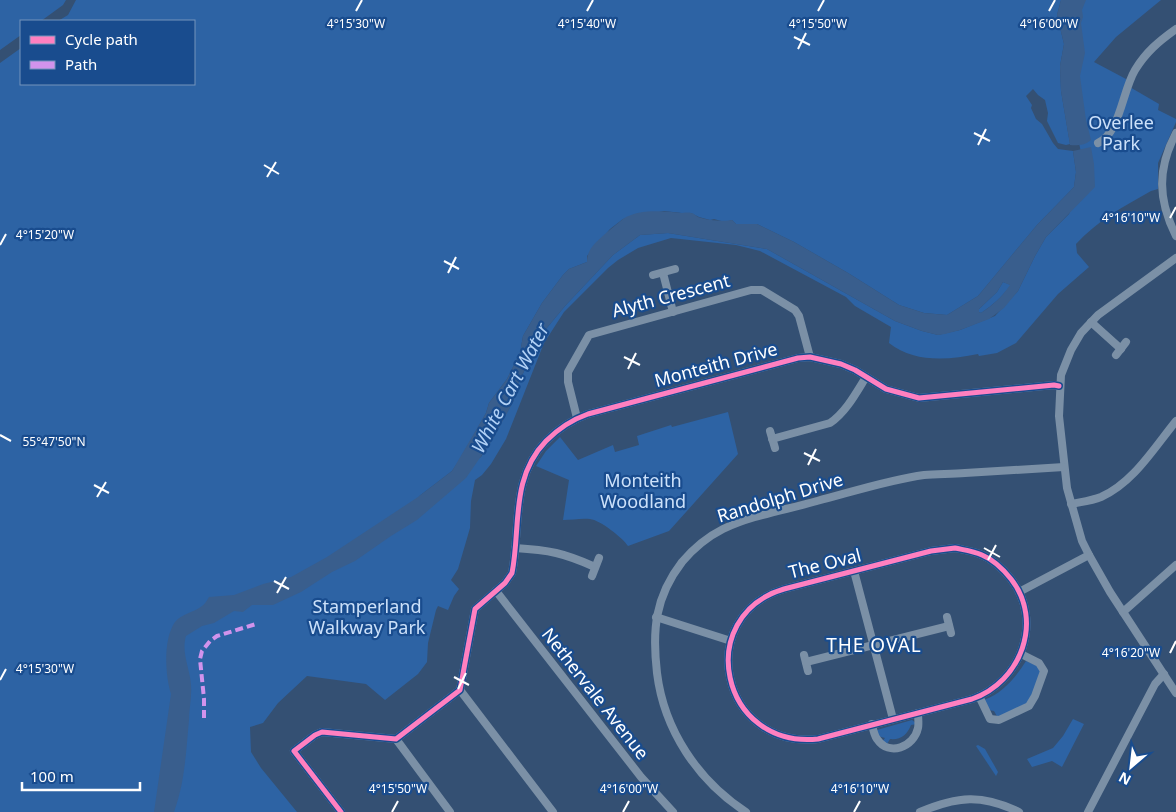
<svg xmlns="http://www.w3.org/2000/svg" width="1176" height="812" viewBox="0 0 1176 812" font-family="'Noto Sans',sans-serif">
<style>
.green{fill:#2d63a4}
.water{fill:#395e8d;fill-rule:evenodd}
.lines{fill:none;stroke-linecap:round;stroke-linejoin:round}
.minor{stroke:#7b90a6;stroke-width:8}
.quiet{stroke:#d193ec;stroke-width:4;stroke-dasharray:8 4;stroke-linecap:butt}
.cycleway-casing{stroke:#194c8e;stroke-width:8}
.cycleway{stroke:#ff80c0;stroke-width:5}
.ticks{fill:none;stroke:#fff;stroke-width:2}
.labels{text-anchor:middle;stroke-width:4.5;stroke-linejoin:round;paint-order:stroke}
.park-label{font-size:18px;fill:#cce1fa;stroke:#194c8e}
.street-label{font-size:18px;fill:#fff;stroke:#194c8e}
.water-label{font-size:19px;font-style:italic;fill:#b1d1f6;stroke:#194c8e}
.neighbourhood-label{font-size:19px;letter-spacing:1px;fill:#fff;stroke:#194c8e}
.ticks-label{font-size:12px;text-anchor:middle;fill:#fff;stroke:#194c8e;stroke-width:4.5;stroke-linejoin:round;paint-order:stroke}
</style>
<rect width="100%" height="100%" fill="#345073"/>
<g class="green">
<polygon points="0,0 66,0 63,5 41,21 21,21 21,35 0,50"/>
<path d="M76 0H1061L1057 15 1064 44 1060 66 1061 91 1070 144 1066 145 1058 143 1047 121 1048 113 1045 100 1038 95 1033 89 1026 96 1032 105 1031 108 1036 119 1042 124 1053 143 1058 149 1073 151 1076 172 1074 187 1037 225 978 296 947 315 924 313 899 305 848 273 794 242 757 224H736L732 220 725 222 714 219 710 220 699 217 691 213H682L664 211 623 219 610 229 587 256V262L569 269 563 275 542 303 523 336 520 353 507 379 489 403 486 413 460 459 452 471 418 497 481 457 513 402 518 384 541 335 565 306 613 255 640 235 668 233 767 249 895 321 922 331 938 335 960 330 995 316 1018 291 1035 256 1046 237 1069 214 1086 176 1075 124 1073 0H1161L1116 37 1094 62 1126 79 1128 86 1159 104 1158 110 1176 119V122L1158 163V189L1151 191C1124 206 1097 221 1076 244L1077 253 1089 267 1058 294 1016 343 997 353 979 356 978 354C948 360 914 363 889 343L891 327 855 306 846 297 760 251 736 245 671 238 638 248 618 260 608 268 564 312 544 343 506 439 491 464 482 475 475 480 471 501 470 528 458 569 451 580 459 589 454 596 448 610 438 606 436 610 428 643 427 662 418 674 385 700 366 684 307 676 278 703 263 723 250 727 251 752 261 768 297 812H0V63L21 48V84H194V21H58L68 15Z"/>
<path d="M1003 282 1011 285C1001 298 994 304 981 313L979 312V309L997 292Z"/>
<path d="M728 412 738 454 669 531 628 546C623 538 600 520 590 519 581 518 572 520 563 520L569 480 536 466 546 451 560 437 578 460 613 445 615 452 639 445 637 436 671 425 672 427Z"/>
<path d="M1026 661 1038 666 1041 672 1029 703 998 718 994 711 989 710 984 700C1003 693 1016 677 1026 661Z"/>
<polygon points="1073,719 1084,724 1062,767 1052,761 1032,767 1027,759 1053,748 1063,736"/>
<path d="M912 720 917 724 911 725C907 735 901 740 890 739L887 744 882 742 885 738 878 736 877 730Z"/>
<polygon points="978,745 985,749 998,772 996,776 976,746"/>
</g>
<g class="water">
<path d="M1061 0H1086L1082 10 1083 17 1081 23 1085 53 1080 76 1086 120 1091 140C1086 145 1076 146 1070 145L1061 91 1060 66 1064 44 1057 15Z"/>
<path d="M1091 147 1094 164 1095 187 1046 237 1035 256 1018 291 1004 308 989 319 960 330 945 334 938 335 922 331 895 321 767 249 668 233 640 235 613 255 565 306 541 335 518 384 513 402 493 439 466 478 417 520 391 536 355 561 332 572 301 592 273 605H252L243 612 234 611 214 623 202 626 186 636C181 653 190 668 191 685 192 697 189 709 189 720 186 752 185 782 174 812H154L171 694C165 675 163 639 175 622 181 614 195 612 202 606 205 604 207 600 209 597L234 595 263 584 291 577 327 557 418 497 452 471 486 413 489 403 507 379 520 353 523 336 542 303 563 275 569 269 587 262C587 249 596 242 605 234 610 230 618 223 623 219 639 209 662 211 680 213 683 213 688 212 691 213 694 213 696 216 698 217 706 220 724 222 732 220L736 224H757L794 242 848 273 899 305 924 313 947 315 978 296 1037 225 1074 187 1076 172 1073 151ZM1003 282 1010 285C1002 297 993 305 981 313L979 312V309L997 292Z"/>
</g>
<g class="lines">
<g class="minor">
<path d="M1176 133C1157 169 1158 200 1176 236"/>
<path d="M1098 143C1120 133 1122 92 1135 70 1146 52 1159 41 1176 29"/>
<polyline points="1176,258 1098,315 1081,333 1071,350 1061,375 1059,416 1067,488 1082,541 1089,555 1110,592 1176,693"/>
<polyline points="663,273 673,312"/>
<polyline points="653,275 675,269"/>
<polyline points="1091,322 1121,349"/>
<polyline points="1116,355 1126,342"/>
<polyline points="577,418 568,382 568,372 589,335 751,290 762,290 795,310 799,316 810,357"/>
<polyline points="770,431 775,448"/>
<path d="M772 439 830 423C846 412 856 393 866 377"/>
<path d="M1071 504C1080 502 1091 501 1101 497 1133 483 1154 448 1176 421"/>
<path d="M515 548C549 550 564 553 595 567"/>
<path d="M955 548C964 550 973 551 982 555 994 560 1003 569 1011 579 1044 621 1021 682 972 699L818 739C720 749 693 616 784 589L931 551Z"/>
<polyline points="854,571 893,719"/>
<polyline points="592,576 599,558"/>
<polyline points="496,591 641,777 673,812"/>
<polyline points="1019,592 1089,555"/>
<polyline points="1123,612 1176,565"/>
<polyline points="656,617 731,641"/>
<polyline points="947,617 951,633"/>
<polyline points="804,655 808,671"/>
<polyline points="806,662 949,626"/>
<polyline points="460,690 553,812"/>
<polyline points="979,696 990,719 999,720 1029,706 1035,696 1044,671 1039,663 1021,654"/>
<path d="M872 724C873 729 874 735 877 739 889 757 914 747 918 728 919 723 918 718 918 713"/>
<polyline points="396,739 450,812"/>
<path d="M341 812 294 751 315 735 322 732 396 739 460 690 475 609 505 583 512 573C521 528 510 478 546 441 558 429 571 420 588 414L798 358 810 357 841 364 855 370 886 389 919 398 1054 385 1059 386"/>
<path d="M746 812C698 781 664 730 657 673 652 630 655 597 682 562 693 549 707 537 723 529 752 515 786 510 817 501 852 492 888 480 924 475 938 474 952 474 965 473 998 471 1031 469 1064 467"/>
<path d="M920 812C958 796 982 794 1019 812"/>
<polyline points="1088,812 1155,684 1164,674"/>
</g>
<polyline class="quiet" points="204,718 204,699 200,659 202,651 210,641 217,636 256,624"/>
<g class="cycleway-casing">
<g id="cycleway">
<path d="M955 548C964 550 973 551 982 555 994 560 1003 569 1011 579 1044 621 1021 682 972 699L818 739C720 749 693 616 784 589L931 551Z"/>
<path d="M341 812 294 751 315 735 322 732 396 739 460 690 475 609 505 583 512 573C521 528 510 478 546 441 558 429 571 420 588 414L798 358 810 357 841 364 855 370 886 389 919 398 1054 385 1059 386"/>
</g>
</g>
<use href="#cycleway" class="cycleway"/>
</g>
<path class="ticks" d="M356 11 362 0M587 11 593 0M818 11 824 0M1049 11 1055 0M794 37 810 45M798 49 806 33M974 133 990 141M978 145 986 129M264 165 279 174M267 177 276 162M1170 218 1176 207M0 245 6 234M444 261 459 269M448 273 456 257M624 357 640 365M628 369 636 353M0 435 11 441M804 453 820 461M808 465 816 449M94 485 109 493M97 497 106 482M984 548 1000 557M988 560 996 545M274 581 289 589M277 593 286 577M1170 653 1176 641M454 677 469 685M0 680 6 669M458 689 466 673M392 812 398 801M623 812 629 801M854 812 860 801"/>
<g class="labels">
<g class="park-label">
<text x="1121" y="129">Overlee<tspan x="1121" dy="21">Park</tspan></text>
<text x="643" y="487">Monteith<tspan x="643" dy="21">Woodland</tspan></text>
<text x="367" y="613">Stamperland<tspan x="367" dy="21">Walkway Park</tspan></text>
</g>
<g class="street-label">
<text transform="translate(671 296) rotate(-15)" y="6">Alyth Crescent</text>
<text transform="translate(716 365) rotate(-15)" y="6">Monteith Drive</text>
<text transform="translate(780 498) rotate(-17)" y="6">Randolph Drive</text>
<text transform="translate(825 564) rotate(-14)" y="6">The Oval</text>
<text transform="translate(595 694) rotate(52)" y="6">Nethervale Avenue</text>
</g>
<g class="water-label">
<text transform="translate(510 388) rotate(-62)" y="7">White Cart Water</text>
</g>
<g class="neighbourhood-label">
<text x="874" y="652">THE OVAL</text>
</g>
</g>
<g class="ticks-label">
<text x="356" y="28">4°15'30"W</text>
<text x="587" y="28">4°15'40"W</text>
<text x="818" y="28">4°15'50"W</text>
<text x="1049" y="28">4°16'00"W</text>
<text x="1131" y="222">4°16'10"W</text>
<text x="45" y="239">4°15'20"W</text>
<text x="54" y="446">55°47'50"N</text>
<text x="1131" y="657">4°16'20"W</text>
<text x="45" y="673">4°15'30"W</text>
<text x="398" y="793">4°15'50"W</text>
<text x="629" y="793">4°16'00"W</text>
<text x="860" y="793">4°16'10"W</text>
</g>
<rect x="20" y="20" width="175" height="65" fill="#194c8e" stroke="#7594bb"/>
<rect x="30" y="36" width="25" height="8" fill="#ff80c0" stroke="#7594bb"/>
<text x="65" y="45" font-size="15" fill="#ffffff">Cycle path</text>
<rect x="30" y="61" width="25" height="8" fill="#d193ec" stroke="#7594bb"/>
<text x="65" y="70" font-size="15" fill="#ffffff">Path</text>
<g transform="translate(1131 767) rotate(208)" stroke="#194c8e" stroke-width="4" paint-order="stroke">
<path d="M0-4L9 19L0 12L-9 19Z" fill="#ffffff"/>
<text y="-8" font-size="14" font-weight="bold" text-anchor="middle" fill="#ffffff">N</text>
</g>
<path d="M22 782v8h118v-8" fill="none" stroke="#ffffff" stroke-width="2.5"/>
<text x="30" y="782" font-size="15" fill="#ffffff" stroke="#194c8e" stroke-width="4" paint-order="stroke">100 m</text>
</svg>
